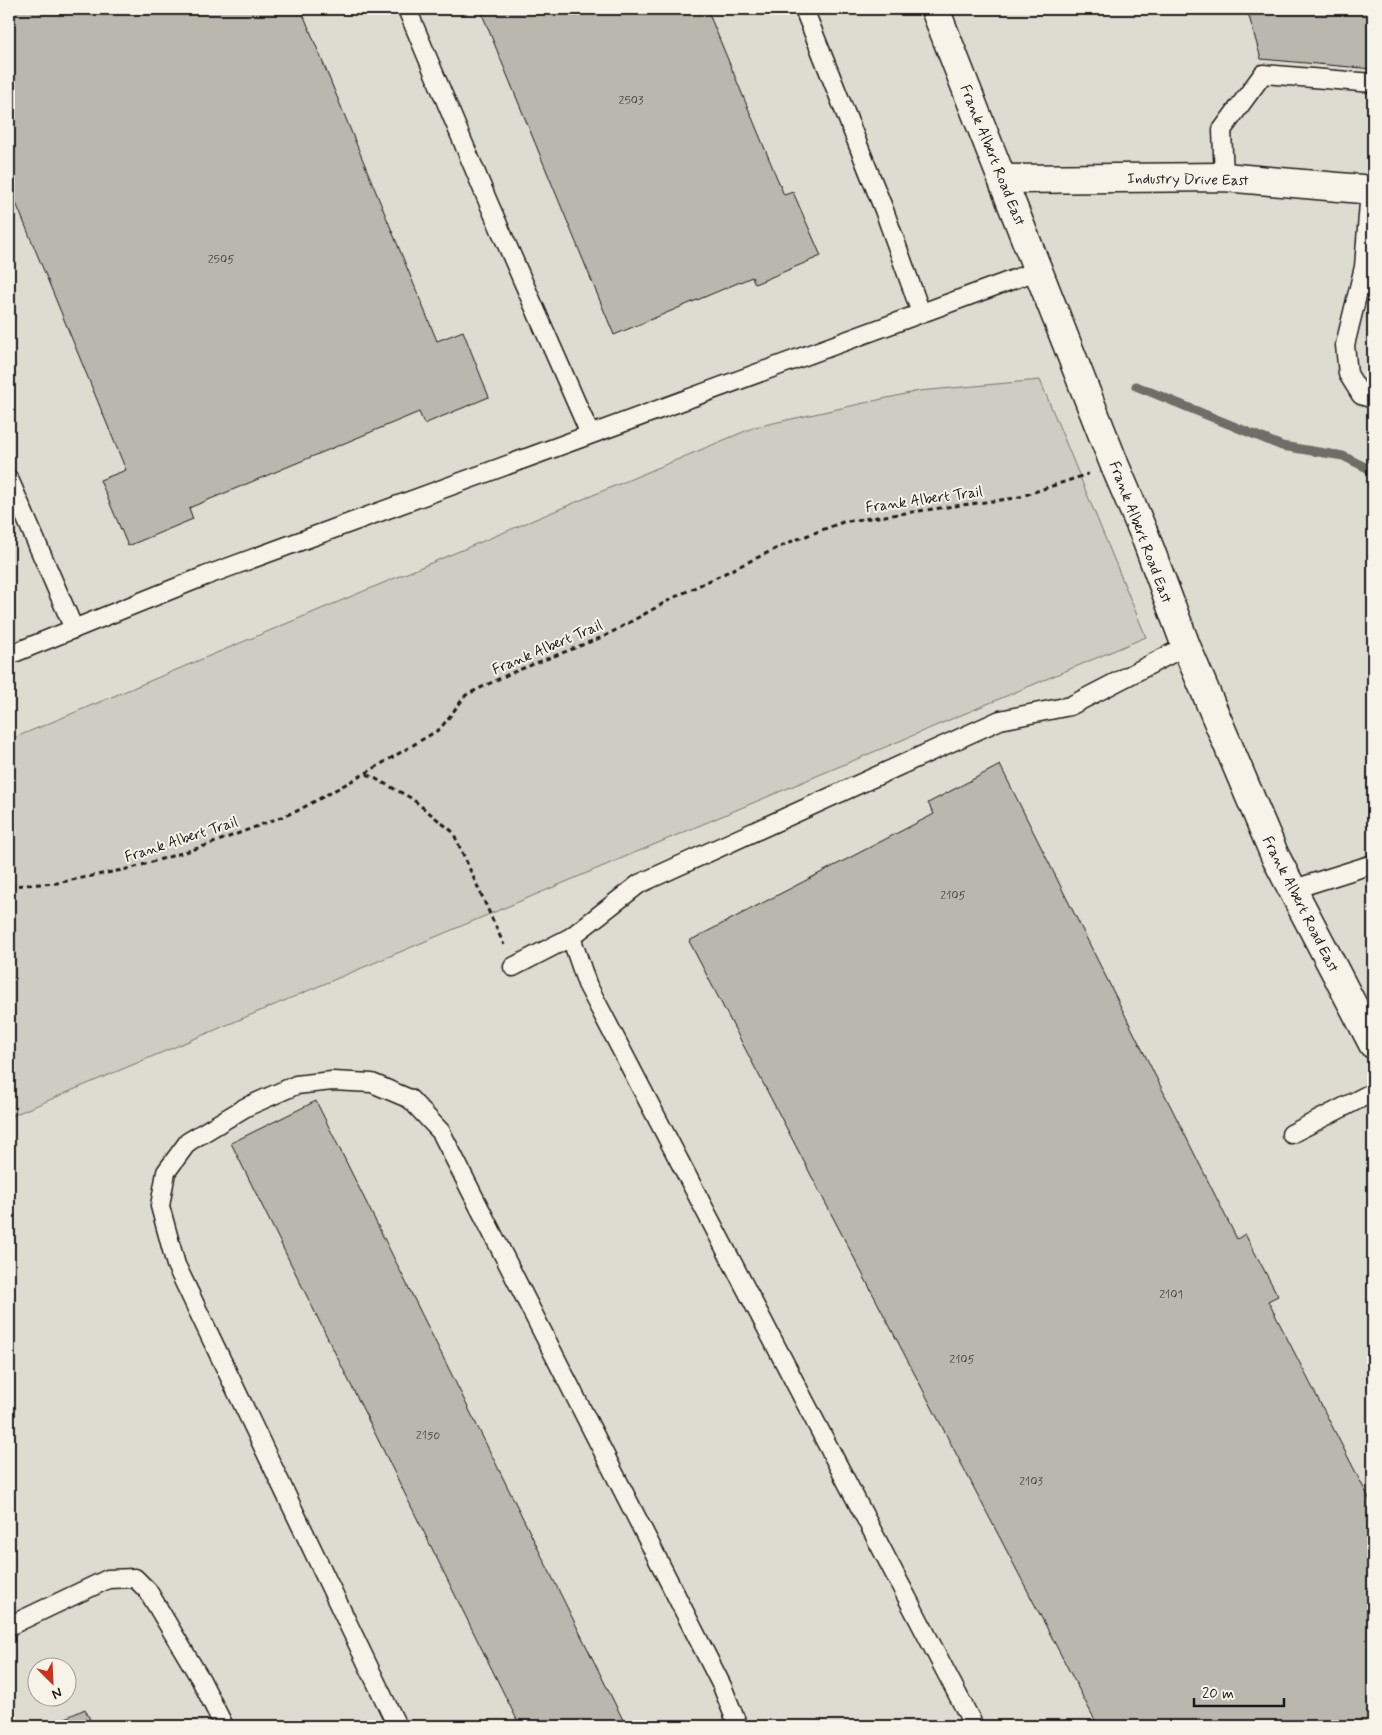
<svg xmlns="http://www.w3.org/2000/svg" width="1382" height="1735" viewBox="0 0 1382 1735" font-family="Mynerve,sans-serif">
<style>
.built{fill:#dedbd1;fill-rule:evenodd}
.green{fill:#cfccc3;stroke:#767470}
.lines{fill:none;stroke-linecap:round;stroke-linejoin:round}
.stream{stroke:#6f6d69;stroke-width:9}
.building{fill:#bab7af;stroke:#1c1c1c}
.service-casing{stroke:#1c1c1c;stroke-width:21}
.tertiary-casing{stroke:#1c1c1c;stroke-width:31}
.path{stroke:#1c1c1c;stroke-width:3;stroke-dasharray:5 4;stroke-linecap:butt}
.service{stroke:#f7f3e8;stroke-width:18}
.tertiary{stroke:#f7f3e8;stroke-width:28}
.labels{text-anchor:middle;stroke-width:4;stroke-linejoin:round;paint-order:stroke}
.number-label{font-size:12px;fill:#444341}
.street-label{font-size:15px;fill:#1c1c1c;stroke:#f7f3e8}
</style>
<rect width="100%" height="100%" fill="#eeeae0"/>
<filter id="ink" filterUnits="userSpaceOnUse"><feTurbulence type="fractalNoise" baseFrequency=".02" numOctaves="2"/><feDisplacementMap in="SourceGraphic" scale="10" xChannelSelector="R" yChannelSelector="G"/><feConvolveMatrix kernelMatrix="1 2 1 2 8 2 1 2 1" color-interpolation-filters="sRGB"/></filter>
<g filter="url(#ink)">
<path class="built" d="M9 9H1373V1726H9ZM38 1668H68V1698H38Z"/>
<polygon class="green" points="1040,380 1146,637 9,1117 9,740 755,427 919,391"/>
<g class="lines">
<polyline class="stream" points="1136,386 1282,446 1343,456 1373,471"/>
</g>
<g class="building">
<polygon points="9,9 301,9 437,341 463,331 489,397 424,424 419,412 189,508 193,519 128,546 100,480 126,470 9,186"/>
<polygon points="480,9 707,9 784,195 793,192 821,256 755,284 752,277 614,335"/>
<polygon points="1247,9 1373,9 1373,69 1261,59"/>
<polygon points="1000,765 1237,1239 1245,1234 1278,1296 1268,1301 1373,1506 1373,1726 1098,1726 689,941 934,814 928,803"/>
<polygon points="316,1101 626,1726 520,1726 231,1143"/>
<polygon points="85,1709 93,1726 48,1726"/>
</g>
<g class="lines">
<g class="service-casing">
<g id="service">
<polyline points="407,9 489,204 590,434"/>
<polyline points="804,9 884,210 921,313"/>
<polyline points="1224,177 1222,130 1263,74 1373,83"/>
<polyline points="1370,190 1364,267 1345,345 1348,374 1361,395 1373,399"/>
<polyline points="9,479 74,629"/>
<polyline points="9,655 205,576 1039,270"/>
<polyline points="1294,889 1373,864"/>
<polyline points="571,937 587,984 974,1726"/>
<polyline points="513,967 571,937 639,884 1000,720 1070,706 1186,646"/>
<polyline points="1291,1134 1373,1092"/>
<polyline points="9,1626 108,1579 135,1578 148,1591 201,1680 224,1726"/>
<polyline points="397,1726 176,1265 160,1206 166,1172 188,1142 246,1107 296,1085 332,1081 372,1083 410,1099 441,1132 722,1686 738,1726"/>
</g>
</g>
<g class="tertiary-casing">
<g id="tertiary">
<polyline points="935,9 1115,466 1145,536 1186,646 1275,856 1373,1044"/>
<polyline points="1003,179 1224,177 1373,190"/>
</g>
</g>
<g class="path">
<polyline points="367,774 411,798 453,832 504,945"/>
<polyline points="9,886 57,883 132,868 208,845 297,811 366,773 440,729 466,695 511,673 605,636 675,597 790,542 843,522 947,507 1016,498 1088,474"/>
</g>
<use href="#service" class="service"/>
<use href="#tertiary" class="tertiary"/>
</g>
</g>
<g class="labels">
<g class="number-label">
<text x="631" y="104">2503</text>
<text x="221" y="263">2505</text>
<text x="953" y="899">2105</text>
<text x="1171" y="1298">2101</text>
<text x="962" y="1363">2105</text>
<text x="428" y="1439">2150</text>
<text x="1031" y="1485">2103</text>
</g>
<g class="street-label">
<text transform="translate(993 155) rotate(68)" y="5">Frank Albert Road East</text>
<text transform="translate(1188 179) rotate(1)" y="5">Industry Drive East</text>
<text transform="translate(924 499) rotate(-8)" y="5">Frank Albert Trail</text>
<text transform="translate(1141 532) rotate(69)" y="5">Frank Albert Road East</text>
<text transform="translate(547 647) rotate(-23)" y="5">Frank Albert Trail</text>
<text transform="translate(181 839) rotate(-18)" y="5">Frank Albert Trail</text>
<text transform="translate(1301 904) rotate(63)" y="5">Frank Albert Road East</text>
</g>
</g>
<rect width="1382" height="1735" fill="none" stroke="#f7f3e8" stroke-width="30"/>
<rect x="15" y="15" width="1352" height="1705" fill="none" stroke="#1c1c1c" stroke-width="2" filter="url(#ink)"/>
<g transform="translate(52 1682) rotate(156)"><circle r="24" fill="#f7f3e8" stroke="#9f9d96"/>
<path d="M0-4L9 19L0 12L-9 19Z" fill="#c8321e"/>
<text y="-8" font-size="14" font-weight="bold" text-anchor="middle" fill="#1c1c1c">N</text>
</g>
<path d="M1194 1698v8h90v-8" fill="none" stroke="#1c1c1c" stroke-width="2.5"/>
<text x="1202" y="1698" font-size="15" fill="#1c1c1c" stroke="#f7f3e8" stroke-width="4" paint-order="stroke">20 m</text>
</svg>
